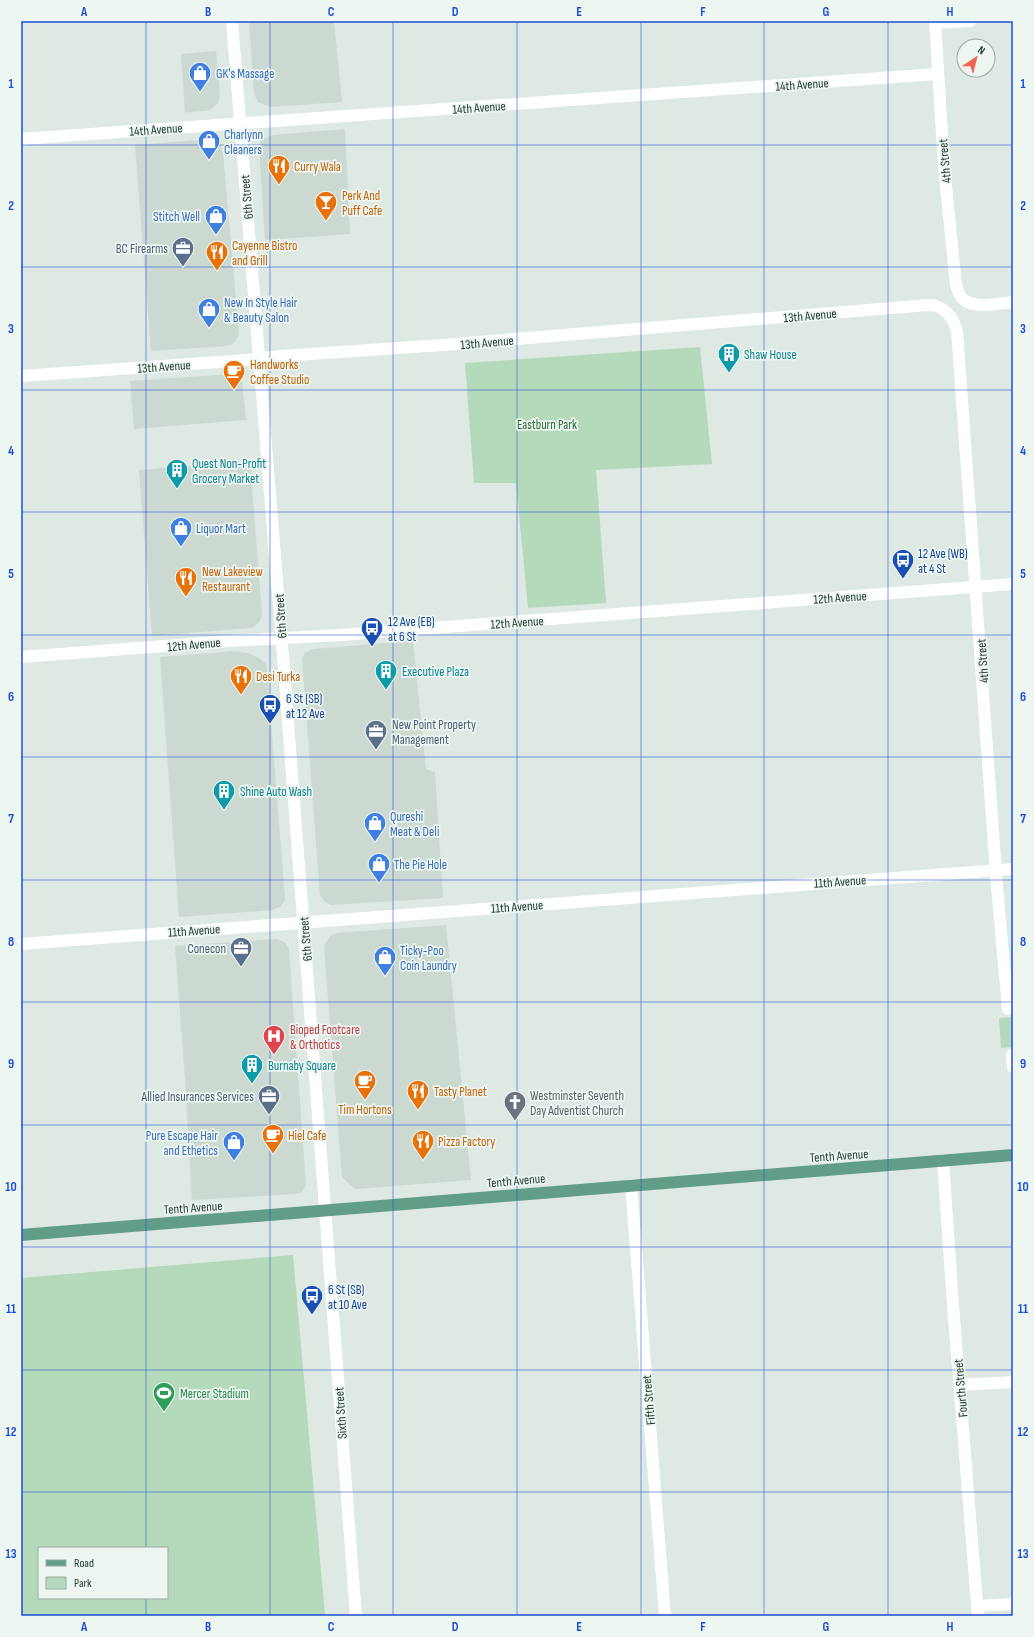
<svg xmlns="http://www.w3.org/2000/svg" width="1034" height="1637" viewBox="0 0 1034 1637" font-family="'Sofia Sans Condensed',sans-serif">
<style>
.built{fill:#cbd9d1}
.green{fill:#b5dabb;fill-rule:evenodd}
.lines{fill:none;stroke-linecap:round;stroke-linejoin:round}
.street{stroke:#fff;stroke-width:12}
.secondary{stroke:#fff;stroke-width:12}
.primary{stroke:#629e87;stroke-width:12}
.grid{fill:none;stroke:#1d4ed8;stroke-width:1;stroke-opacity:0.55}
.labels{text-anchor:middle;stroke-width:3.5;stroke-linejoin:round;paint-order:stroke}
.shop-label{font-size:13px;fill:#366cbe;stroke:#edf6f0;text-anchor:start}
.street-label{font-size:13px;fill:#1f382e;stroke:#edf6f0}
.food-label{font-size:13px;fill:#c56008;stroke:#edf6f0;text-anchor:start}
.service-label{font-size:13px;fill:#4e5e75;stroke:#edf6f0;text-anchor:end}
.culture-label{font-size:13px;fill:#0d838f;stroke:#edf6f0;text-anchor:start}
.park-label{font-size:13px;fill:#2a6e3c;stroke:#edf6f0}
.transit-label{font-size:13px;fill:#164399;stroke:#edf6f0;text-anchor:start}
.health-label{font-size:13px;fill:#be3a42;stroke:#edf6f0;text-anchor:start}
.worship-label{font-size:13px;fill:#5b616d;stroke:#edf6f0;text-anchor:start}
.leisure-label{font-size:13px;fill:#27864d;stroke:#edf6f0;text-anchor:start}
.neatline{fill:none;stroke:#1d4ed8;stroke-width:1.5}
.grid-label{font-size:13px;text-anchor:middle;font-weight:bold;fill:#1d4ed8}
</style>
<rect width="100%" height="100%" fill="#dde9e2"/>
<g class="built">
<polygon points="249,21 334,21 342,102 270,107 258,102 254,94"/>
<polygon points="216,51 220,95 218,103 210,110 185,113 181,54"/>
<polygon points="345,129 350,234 265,240 259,146 260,142 265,138 273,135"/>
<polygon points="212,139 220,144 223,153 239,335 234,343 226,346 151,351 135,145"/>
<polygon points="231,374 237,375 242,381 246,420 134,429 130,381"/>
<polygon points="250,462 262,615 260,621 254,627 250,628 152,636 139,470"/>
<polygon points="413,641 426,769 435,772 443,898 331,905 325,902 320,895 302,658 305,653 313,649"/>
<polygon points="236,651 248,653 259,658 266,664 267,670 285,899 281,906 273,910 179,917 160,657"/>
<polygon points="446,925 471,1180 355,1189 342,1177 324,947 325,944 330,936 337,933"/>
<polygon points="277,939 286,943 289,950 306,1185 302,1192 297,1194 192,1200 185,1079 175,946"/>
</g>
<g class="green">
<polygon points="700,347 712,464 596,470 606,603 528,608 516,483 474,483 465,363"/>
<polygon points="1013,1017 1013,1047 1001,1048 999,1018"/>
<path d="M293 1255 325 1616H21V1278ZM39 1548H167V1598H39Z"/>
</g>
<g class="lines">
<g class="street">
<path d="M935 21 944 166 956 285C958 290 959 296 963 299 975 310 999 303 1013 302"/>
<polyline points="935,23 970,21"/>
<polyline points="21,139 937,74"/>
<path d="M21 376 234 361 281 356 443 345 928 305C944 305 953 317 957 331L997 887 1008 1009"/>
<polyline points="21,657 229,641 340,635 1013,584"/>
<polyline points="21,944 1013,869"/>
<polyline points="1012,1055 1013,1067"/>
<polyline points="943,1160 953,1305 978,1616"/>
<polyline points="631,1185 665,1616"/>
<polyline points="960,1385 1013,1382"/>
<polyline points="977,1606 1013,1604"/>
</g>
<polyline class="secondary" points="232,21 283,656 356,1616"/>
<polyline class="primary" points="21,1235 1013,1155"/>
</g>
<path class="grid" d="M146 21V1548M270 21V1616M393 21V1616M517 21V1616M641 21V1616M764 21V1616M888 21V1616M21 145H1013M21 267H1013M21 390H1013M21 512H1013M21 635H1013M21 757H1013M21 880H1013M21 1002H1013M21 1125H1013M21 1247H1013M21 1370H1013M21 1492H1013M146 1598V1616"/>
<defs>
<g id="shop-pin" transform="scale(1.15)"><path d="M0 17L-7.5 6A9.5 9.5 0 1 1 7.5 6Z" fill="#3f7fe0" stroke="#edf6f0"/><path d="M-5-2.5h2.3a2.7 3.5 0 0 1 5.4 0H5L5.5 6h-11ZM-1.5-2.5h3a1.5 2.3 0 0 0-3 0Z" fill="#fff"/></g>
<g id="restaurant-pin" transform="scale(1.15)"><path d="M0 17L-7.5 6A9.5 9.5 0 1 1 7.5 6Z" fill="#e8710a" stroke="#edf6f0"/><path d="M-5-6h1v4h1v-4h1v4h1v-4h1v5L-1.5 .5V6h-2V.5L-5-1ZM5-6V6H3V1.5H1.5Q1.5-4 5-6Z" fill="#fff"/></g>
<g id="bar-pin" transform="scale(1.15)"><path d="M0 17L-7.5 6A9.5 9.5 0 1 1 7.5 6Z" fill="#e8710a" stroke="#edf6f0"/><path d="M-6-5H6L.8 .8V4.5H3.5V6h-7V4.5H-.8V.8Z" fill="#fff"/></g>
<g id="office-pin" transform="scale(1.15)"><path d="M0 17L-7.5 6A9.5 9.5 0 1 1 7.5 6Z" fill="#5c6f8a" stroke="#edf6f0"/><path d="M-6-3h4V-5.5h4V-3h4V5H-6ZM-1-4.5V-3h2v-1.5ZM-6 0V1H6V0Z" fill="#fff"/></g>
<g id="building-pin" transform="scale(1.15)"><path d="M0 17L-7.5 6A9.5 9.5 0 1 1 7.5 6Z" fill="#0f9aa8" stroke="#edf6f0"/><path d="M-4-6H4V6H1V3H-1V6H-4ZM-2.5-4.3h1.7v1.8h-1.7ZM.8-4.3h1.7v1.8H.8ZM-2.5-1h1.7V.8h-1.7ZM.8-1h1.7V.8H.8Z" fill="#fff"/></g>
<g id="cafe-pin" transform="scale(1.15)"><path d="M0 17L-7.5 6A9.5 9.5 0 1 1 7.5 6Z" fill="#e8710a" stroke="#edf6f0"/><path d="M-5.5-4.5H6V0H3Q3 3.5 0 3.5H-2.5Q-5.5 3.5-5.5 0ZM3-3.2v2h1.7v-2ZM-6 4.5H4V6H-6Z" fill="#fff"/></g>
<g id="bus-pin" transform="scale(1.15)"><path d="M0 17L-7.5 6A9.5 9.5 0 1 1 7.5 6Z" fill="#1a4fb4" stroke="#edf6f0"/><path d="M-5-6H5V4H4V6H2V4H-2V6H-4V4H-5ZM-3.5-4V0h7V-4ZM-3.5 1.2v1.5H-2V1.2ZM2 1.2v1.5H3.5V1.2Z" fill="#fff"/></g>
<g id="hospital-pin" transform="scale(1.15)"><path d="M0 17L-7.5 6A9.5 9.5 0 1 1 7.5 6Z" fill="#e0444e" stroke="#edf6f0"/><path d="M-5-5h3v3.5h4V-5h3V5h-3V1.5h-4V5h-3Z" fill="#fff"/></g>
<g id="church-pin" transform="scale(1.15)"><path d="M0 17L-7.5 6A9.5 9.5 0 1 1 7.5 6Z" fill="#6b7280" stroke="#edf6f0"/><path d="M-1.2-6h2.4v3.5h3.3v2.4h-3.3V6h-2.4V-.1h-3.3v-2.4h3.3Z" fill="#fff"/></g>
<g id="stadium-pin" transform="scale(1.15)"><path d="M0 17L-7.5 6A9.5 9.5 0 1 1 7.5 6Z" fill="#2e9e5b" stroke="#edf6f0"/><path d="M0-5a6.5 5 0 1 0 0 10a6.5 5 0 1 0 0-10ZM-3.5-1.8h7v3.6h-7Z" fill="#fff"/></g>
</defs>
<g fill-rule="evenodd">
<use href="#shop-pin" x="200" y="73"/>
<use href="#shop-pin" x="209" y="141"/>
<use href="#restaurant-pin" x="279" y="166"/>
<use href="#bar-pin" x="326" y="202"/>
<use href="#shop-pin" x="216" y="216"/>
<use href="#office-pin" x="183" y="248"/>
<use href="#restaurant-pin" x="217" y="252"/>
<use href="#shop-pin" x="209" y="309"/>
<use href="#building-pin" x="729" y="354"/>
<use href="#cafe-pin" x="234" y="371"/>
<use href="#building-pin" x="177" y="470"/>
<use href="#shop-pin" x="181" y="528"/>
<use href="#bus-pin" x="903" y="560"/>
<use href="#restaurant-pin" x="186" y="578"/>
<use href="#bus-pin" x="372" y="628"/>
<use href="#building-pin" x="386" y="671"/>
<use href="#restaurant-pin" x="241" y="676"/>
<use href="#bus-pin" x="270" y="705"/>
<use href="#office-pin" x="376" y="731"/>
<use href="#building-pin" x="224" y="791"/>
<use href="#shop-pin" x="375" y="823"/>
<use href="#shop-pin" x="379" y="864"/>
<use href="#office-pin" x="241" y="948"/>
<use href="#shop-pin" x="385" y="957"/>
<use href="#hospital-pin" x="274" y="1036"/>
<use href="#building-pin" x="252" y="1065"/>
<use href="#cafe-pin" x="365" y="1081"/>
<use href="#restaurant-pin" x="418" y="1091"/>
<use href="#office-pin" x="269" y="1096"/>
<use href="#church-pin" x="515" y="1102"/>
<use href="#cafe-pin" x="273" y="1135"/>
<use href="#restaurant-pin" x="423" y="1141"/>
<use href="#shop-pin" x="234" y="1142"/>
<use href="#bus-pin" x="312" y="1296"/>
<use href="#stadium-pin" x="164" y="1393"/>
</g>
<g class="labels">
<g class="shop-label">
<text x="216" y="78">GK's Massage</text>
<text x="224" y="139">Charlynn<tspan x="224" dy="15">Cleaners</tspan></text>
<text x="200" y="221" text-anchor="end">Stitch Well</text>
<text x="224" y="307">New In Style Hair<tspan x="224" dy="15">&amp; Beauty Salon</tspan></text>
<text x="196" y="533">Liquor Mart</text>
<text x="390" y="821">Qureshi<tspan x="390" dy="15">Meat &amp; Deli</tspan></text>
<text x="394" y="869">The Pie Hole</text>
<text x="400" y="955">Ticky-Poo<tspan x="400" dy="15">Coin Laundry</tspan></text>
<text x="218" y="1140" text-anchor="end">Pure Escape Hair<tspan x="218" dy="15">and Ethetics</tspan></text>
</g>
<g class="street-label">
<text transform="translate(802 84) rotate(-4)" y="5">14th Avenue</text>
<text transform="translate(479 107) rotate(-4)" y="5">14th Avenue</text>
<text transform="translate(156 129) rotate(-4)" y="5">14th Avenue</text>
<text transform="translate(944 161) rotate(-95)" y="5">4th Street</text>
<text transform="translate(246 197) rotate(-95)" y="5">6th Street</text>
<text transform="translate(810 315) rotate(-5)" y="5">13th Avenue</text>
<text transform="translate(487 342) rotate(-5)" y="5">13th Avenue</text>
<text transform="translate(164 366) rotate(-4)" y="5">13th Avenue</text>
<text transform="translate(840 597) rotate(-4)" y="5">12th Avenue</text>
<text transform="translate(280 616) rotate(-94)" y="5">6th Street</text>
<text transform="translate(517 622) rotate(-4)" y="5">12th Avenue</text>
<text transform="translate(194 644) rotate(-5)" y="5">12th Avenue</text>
<text transform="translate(982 661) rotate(-94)" y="5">4th Street</text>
<text transform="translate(840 881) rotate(-4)" y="5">11th Avenue</text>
<text transform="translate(517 906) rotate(-4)" y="5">11th Avenue</text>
<text transform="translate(194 930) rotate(-4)" y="5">11th Avenue</text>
<text transform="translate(305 939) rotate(-95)" y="5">6th Street</text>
<text transform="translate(839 1155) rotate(-4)" y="5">Tenth Avenue</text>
<text transform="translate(516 1180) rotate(-5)" y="5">Tenth Avenue</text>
<text transform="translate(193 1207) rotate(-4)" y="5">Tenth Avenue</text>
<text transform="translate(960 1388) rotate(-95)" y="5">Fourth Street</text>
<text transform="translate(648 1400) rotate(-95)" y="5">Fifth Street</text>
<text transform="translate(340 1413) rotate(-94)" y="5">Sixth Street</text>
</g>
<g class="food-label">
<text x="294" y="171">Curry Wala</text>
<text x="342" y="200">Perk And<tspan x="342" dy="15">Puff Cafe</tspan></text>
<text x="232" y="250">Cayenne Bistro<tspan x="232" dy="15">and Grill</tspan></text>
<text x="250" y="369">Handworks<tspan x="250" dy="15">Coffee Studio</tspan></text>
<text x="202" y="576">New Lakeview<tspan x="202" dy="15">Restaurant</tspan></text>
<text x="256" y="681">Desi Turka</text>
<text x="434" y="1096">Tasty Planet</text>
<text x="365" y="1114" text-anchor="middle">Tim Hortons</text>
<text x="288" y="1140">Hiel Cafe</text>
<text x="438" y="1146">Pizza Factory</text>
</g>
<g class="service-label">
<text x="168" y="253">BC Firearms</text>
<text x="392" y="729" text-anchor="start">New Point Property<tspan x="392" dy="15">Management</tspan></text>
<text x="226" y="953">Conecon</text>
<text x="254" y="1101">Allied Insurances Services</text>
</g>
<g class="culture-label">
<text x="744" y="359">Shaw House</text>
<text x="192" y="468">Quest Non-Profit<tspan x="192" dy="15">Grocery Market</tspan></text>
<text x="402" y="676">Executive Plaza</text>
<text x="240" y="796">Shine Auto Wash</text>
<text x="268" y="1070">Burnaby Square</text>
</g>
<g class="park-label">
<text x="547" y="429">Eastburn Park</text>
</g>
<g class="transit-label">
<text x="918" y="558">12 Ave (WB)<tspan x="918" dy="15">at 4 St</tspan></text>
<text x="388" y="626">12 Ave (EB)<tspan x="388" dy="15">at 6 St</tspan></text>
<text x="286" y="703">6 St (SB)<tspan x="286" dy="15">at 12 Ave</tspan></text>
<text x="328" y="1294">6 St (SB)<tspan x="328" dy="15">at 10 Ave</tspan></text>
</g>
<g class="health-label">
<text x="290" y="1034">Bioped Footcare<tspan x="290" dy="15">&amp; Orthotics</tspan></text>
</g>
<g class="worship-label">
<text x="530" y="1100">Westminster Seventh<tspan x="530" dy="15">Day Adventist Church</tspan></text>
</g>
<g class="leisure-label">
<text x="180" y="1398">Mercer Stadium</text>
</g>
</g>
<rect width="1034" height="1637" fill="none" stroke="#edf6f0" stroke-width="44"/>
<rect x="38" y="1547" width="130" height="52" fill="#edf6f0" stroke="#9baaa2"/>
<rect x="46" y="1560" width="20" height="6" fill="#629e87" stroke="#9baaa2"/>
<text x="74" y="1567" font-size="12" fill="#1f382e">Road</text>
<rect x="46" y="1577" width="20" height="12" fill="#b5dabb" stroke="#9baaa2"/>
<text x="74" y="1587" font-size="12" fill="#1f382e">Park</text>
<g transform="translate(976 58) rotate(35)"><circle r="19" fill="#edf6f0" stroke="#9baaa2"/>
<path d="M0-3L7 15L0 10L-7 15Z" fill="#f06654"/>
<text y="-6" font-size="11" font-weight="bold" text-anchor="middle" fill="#1f382e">N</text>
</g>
<rect x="22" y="22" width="990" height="1593" class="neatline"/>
<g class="grid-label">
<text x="84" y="16">A</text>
<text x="208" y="16">B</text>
<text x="331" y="16">C</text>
<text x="455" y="16">D</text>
<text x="579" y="16">E</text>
<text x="703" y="16">F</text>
<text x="826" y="16">G</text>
<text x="950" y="16">H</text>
<text x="11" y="88">1</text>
<text x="1023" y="88">1</text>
<text x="11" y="210">2</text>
<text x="1023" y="210">2</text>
<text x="11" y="333">3</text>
<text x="1023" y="333">3</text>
<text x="11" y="455">4</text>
<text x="1023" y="455">4</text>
<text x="11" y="578">5</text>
<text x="1023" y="578">5</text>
<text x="11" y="701">6</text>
<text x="1023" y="701">6</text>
<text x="11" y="823">7</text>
<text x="1023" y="823">7</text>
<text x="11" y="946">8</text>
<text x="1023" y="946">8</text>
<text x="11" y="1068">9</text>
<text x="1023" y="1068">9</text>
<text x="11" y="1191">10</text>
<text x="1023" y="1191">10</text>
<text x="11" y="1313">11</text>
<text x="1023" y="1313">11</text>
<text x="11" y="1436">12</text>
<text x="1023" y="1436">12</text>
<text x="11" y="1558">13</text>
<text x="1023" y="1558">13</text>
<text x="84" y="1631">A</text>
<text x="208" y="1631">B</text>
<text x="331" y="1631">C</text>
<text x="455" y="1631">D</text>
<text x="579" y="1631">E</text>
<text x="703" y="1631">F</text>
<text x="826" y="1631">G</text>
<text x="950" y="1631">H</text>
</g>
</svg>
